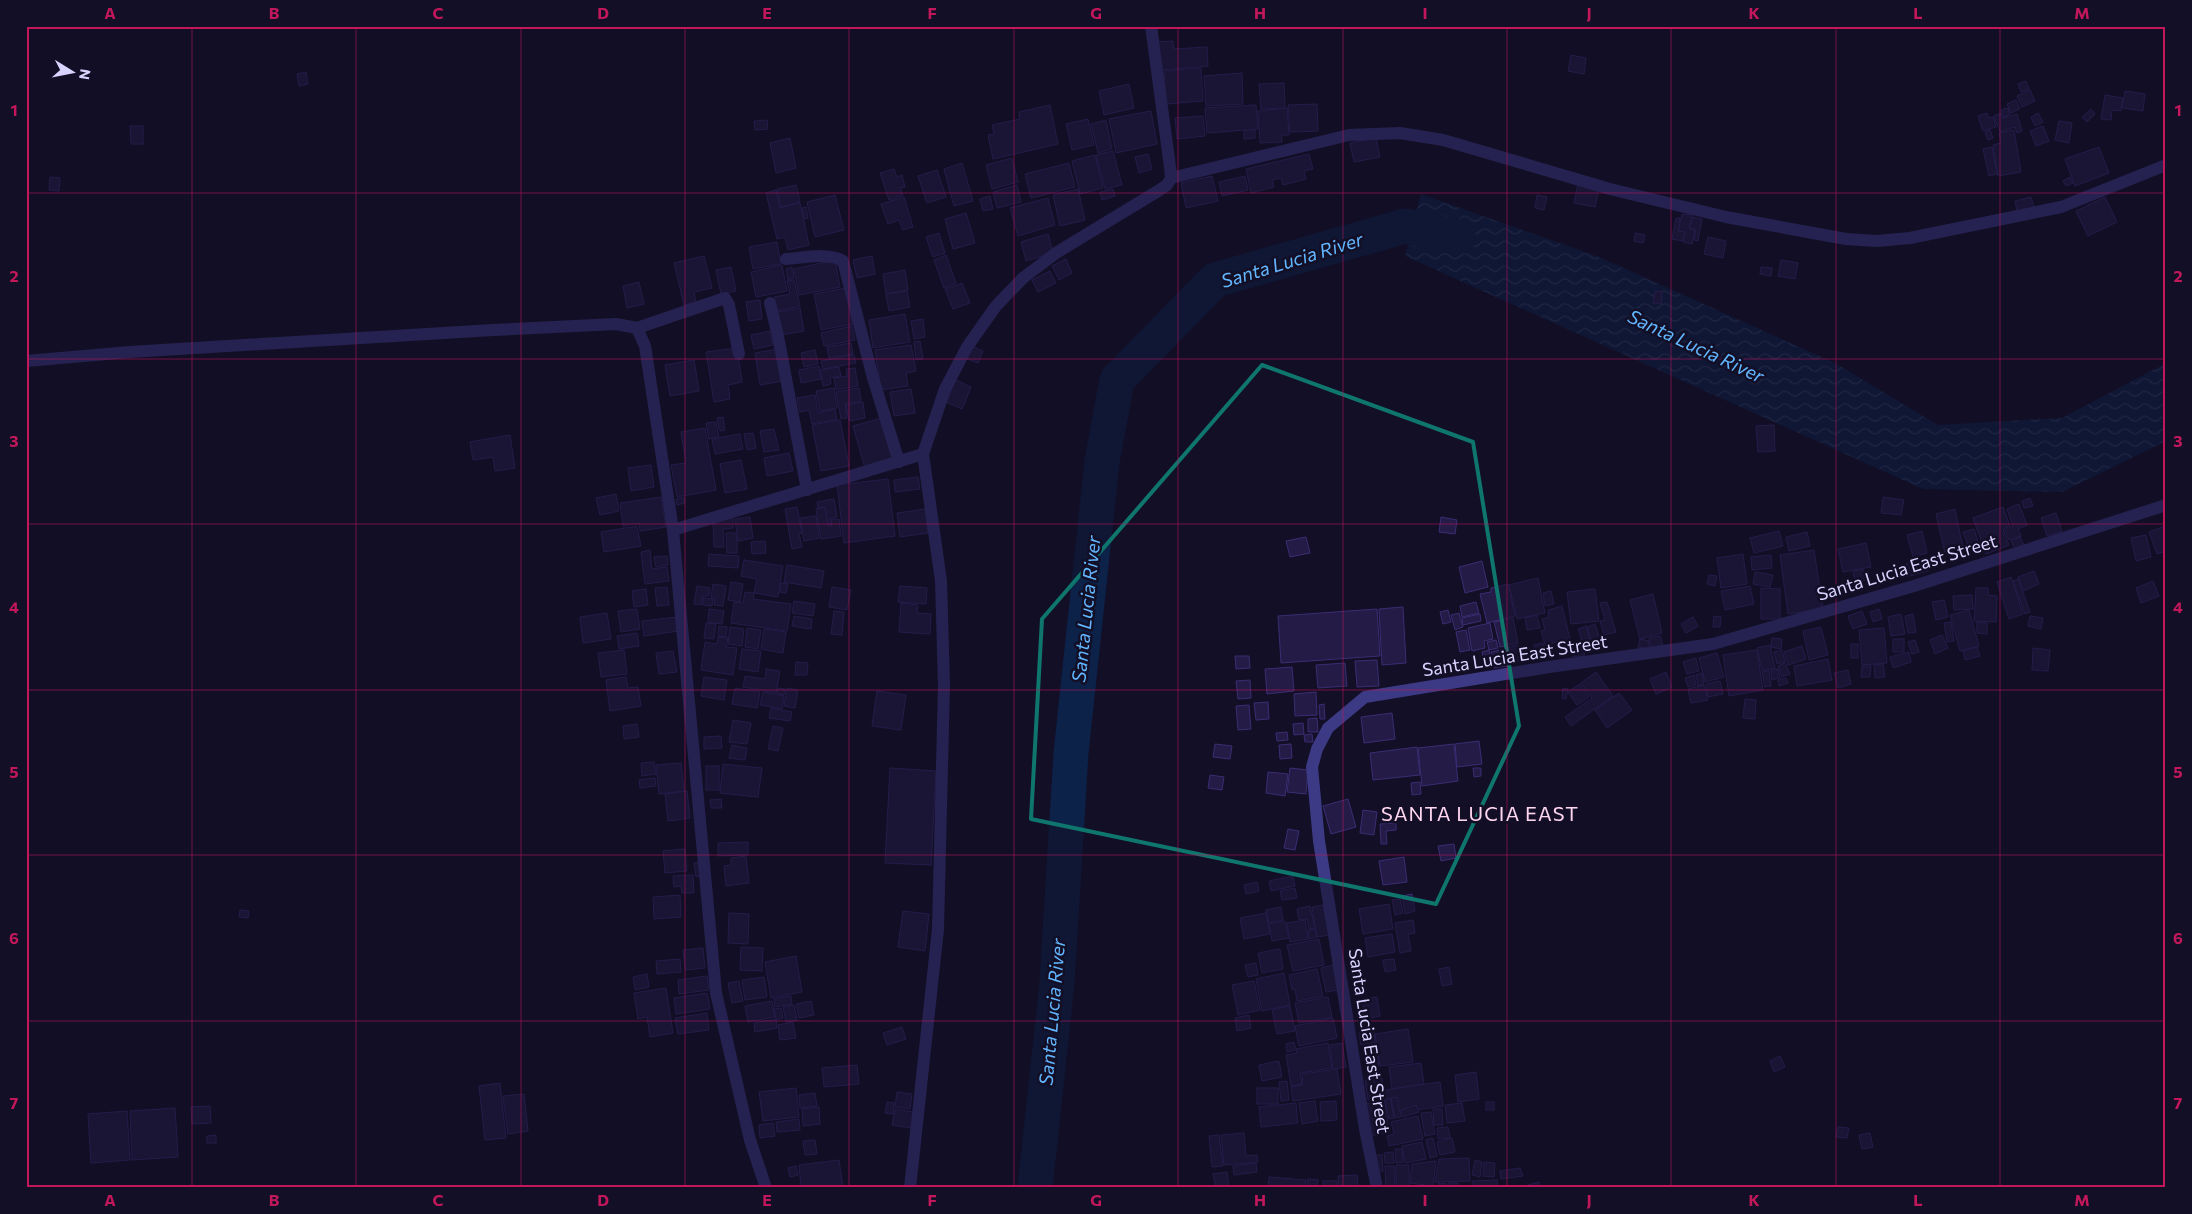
<svg xmlns="http://www.w3.org/2000/svg" width="2192" height="1214" viewBox="0 0 2192 1214" font-family="Commissioner,sans-serif">
<style>
.water{fill:url(#water-waves)}
.lines{fill:none;stroke-linecap:round;stroke-linejoin:round}
.river{stroke:#0c2248;stroke-width:35}
.building{fill:#241b47;stroke:#3b2d73}
.minor{stroke:#3d3a85;stroke-width:12}
.marked{fill:none;stroke:#0f766e;stroke-width:4;stroke-linejoin:round}
.grid{fill:none;stroke:#c2185b;stroke-width:1;stroke-opacity:0.55}
.labels{text-anchor:middle;stroke-width:5;stroke-linejoin:round;paint-order:stroke}
.street-label{font-size:18px;fill:#d9d4ff;stroke:#130f26}
.water-label{font-size:19px;font-style:italic;fill:#62b6ff;stroke:#130f26}
.quarter-label{font-size:20px;letter-spacing:1px;fill:#ffd6f0;stroke:#130f26}
.neatline{fill:none;stroke:#c2185b;stroke-width:2}
.grid-label{font-size:16px;text-anchor:middle;font-weight:bold;fill:#c2185b}
</style>
<defs>
<pattern id="water-waves" width="16" height="10" patternUnits="userSpaceOnUse" patternTransform="scale(1.25)"><rect width="16" height="10" fill="#0c2248"/><path d="M0 5q4-4 8 0t8 0" fill="none" stroke="#2f4163"/></pattern>
</defs>
<rect width="100%" height="100%" fill="#130f26"/>
<polygon class="water" points="1421,194 1599,257 1837,364 1938,425 2062,418 2166,363 2166,441 2062,492 1923,489 1405,256"/>
<g class="lines">
<polyline class="river" points="1035,1188 1057,983 1071,753 1102,462 1117,380 1215,280 1405,226 1458,237"/>
</g>
<g class="building">
<polygon points="1173,41 1174,49 1207,47 1208,66 1160,70 1158,42"/>
<polygon points="1571,55 1586,58 1584,74 1568,71"/>
<polygon points="1201,68 1203,101 1166,104 1164,71"/>
<polygon points="306,72 308,84 299,86 297,74"/>
<polygon points="1242,73 1243,104 1206,106 1204,76"/>
<polygon points="2026,81 2029,89 2021,92 2018,84"/>
<polygon points="1284,83 1285,108 1261,109 1259,84"/>
<polygon points="1129,84 1134,108 1104,115 1099,91"/>
<polygon points="2030,90 2035,101 2022,107 2017,96"/>
<polygon points="2125,91 2145,94 2143,111 2122,108"/>
<polygon points="2105,95 2123,98 2121,111 2112,110 2111,120 2101,119"/>
<polygon points="2016,100 2020,109 2011,113 2007,104"/>
<polygon points="1317,104 1318,131 1290,132 1288,105"/>
<polygon points="1050,105 1058,144 993,159 988,135 994,134 992,125 1020,119 1019,112"/>
<polygon points="1256,105 1258,129 1207,133 1205,108"/>
<polygon points="1287,108 1289,135 1281,135 1282,142 1260,143 1258,111"/>
<polygon points="2008,108 2010,114 2004,117 2001,110"/>
<polygon points="2091,109 2095,114 2087,122 2082,117"/>
<polygon points="1151,111 1157,144 1116,153 1109,119"/>
<polygon points="1987,113 1988,118 1993,117 1996,127 1983,131 1978,116"/>
<polygon points="2001,113 2003,118 2017,114 2022,131 2017,133 2015,127 2000,132 1994,116"/>
<polygon points="2038,113 2043,122 2035,126 2031,117"/>
<polygon points="1203,116 1205,136 1177,139 1175,118"/>
<polygon points="1088,119 1094,145 1072,150 1066,124"/>
<polygon points="767,120 768,129 755,130 754,121"/>
<polygon points="1106,120 1112,149 1098,153 1091,124"/>
<polygon points="2059,121 2072,123 2069,143 2055,140"/>
<polygon points="130,126 143,126 143,144 131,144"/>
<polygon points="2043,126 2049,141 2036,146 2030,131"/>
<polygon points="1244,130 1255,130 1255,138 1244,139"/>
<polygon points="1990,130 1993,138 1988,140 1985,132"/>
<polygon points="2014,130 2021,172 1998,176 1993,145 2001,143 1999,133"/>
<polygon points="790,138 796,168 776,173 770,143"/>
<polygon points="1376,138 1380,157 1354,162 1350,143"/>
<polygon points="1992,147 1997,174 1989,176 1983,149"/>
<polygon points="2099,147 2109,173 2075,186 2065,159"/>
<polygon points="1113,151 1122,185 1105,189 1096,155"/>
<polygon points="1148,154 1152,169 1139,173 1135,157"/>
<polygon points="1309,154 1313,169 1304,171 1306,179 1283,185 1281,178 1272,180 1274,187 1251,193 1246,169"/>
<polygon points="1095,155 1103,188 1080,194 1072,161"/>
<polygon points="1012,158 1018,182 992,189 986,165"/>
<polygon points="962,163 973,201 954,206 944,169"/>
<polygon points="1069,163 1075,187 1031,198 1025,174"/>
<polygon points="894,169 897,177 902,175 905,187 900,188 903,195 889,200 880,173"/>
<polygon points="937,170 946,197 927,203 918,176"/>
<polygon points="1212,176 1218,201 1186,208 1181,183"/>
<polygon points="1245,176 1248,190 1222,196 1219,182"/>
<polygon points="50,177 60,178 59,191 49,190"/>
<polygon points="2070,177 2073,183 2066,186 2063,181"/>
<polygon points="1578,184 1599,188 1595,207 1574,203"/>
<polygon points="796,185 800,202 781,207 777,189"/>
<polygon points="1017,185 1021,202 997,208 993,192"/>
<polygon points="1078,189 1085,220 1060,226 1053,195"/>
<polygon points="1113,189 1115,196 1102,200 1100,192"/>
<polygon points="776,190 780,208 800,203 809,245 788,250 785,237 777,239 766,193"/>
<polygon points="835,195 844,230 815,237 807,202"/>
<polygon points="1537,195 1547,197 1544,210 1535,208"/>
<polygon points="990,196 993,209 983,211 980,199"/>
<polygon points="904,197 913,227 903,230 899,220 888,224 881,204"/>
<polygon points="2031,197 2035,211 2018,215 2015,201"/>
<polygon points="2105,197 2117,222 2088,236 2076,211"/>
<polygon points="1048,198 1055,225 1018,236 1010,208"/>
<polygon points="806,207 808,218 804,219 802,208"/>
<polygon points="966,213 975,243 953,249 945,219"/>
<polygon points="1682,214 1692,215 1689,229 1695,230 1692,244 1683,242 1685,232 1678,231"/>
<polygon points="1693,217 1702,219 1698,241 1694,240 1696,230 1690,228"/>
<polygon points="1676,218 1680,218 1678,231 1685,232 1683,241 1672,239"/>
<polygon points="939,233 945,253 933,257 926,237"/>
<polygon points="1635,233 1645,235 1643,243 1634,241"/>
<polygon points="1048,234 1053,253 1026,261 1021,242"/>
<polygon points="1708,237 1726,241 1723,258 1704,254"/>
<polygon points="777,242 781,264 753,269 749,247"/>
<polygon points="946,255 956,283 944,288 934,260"/>
<polygon points="704,256 712,288 694,292 696,302 684,305 674,263"/>
<polygon points="872,256 875,274 857,278 853,260"/>
<polygon points="1066,259 1072,273 1059,280 1052,266"/>
<polygon points="835,260 840,287 799,295 794,269"/>
<polygon points="1781,260 1798,263 1795,279 1778,276"/>
<polygon points="782,265 787,291 756,297 751,272"/>
<polygon points="731,267 736,291 721,294 716,270"/>
<polygon points="792,267 794,278 788,280 786,269"/>
<polygon points="1761,267 1772,268 1771,276 1760,274"/>
<polygon points="905,270 908,290 886,294 883,274"/>
<polygon points="1050,271 1056,283 1038,292 1032,280"/>
<polygon points="794,280 800,306 777,311 774,297 790,294 787,281"/>
<polygon points="639,282 644,304 627,308 623,286"/>
<polygon points="962,283 970,303 953,309 945,289"/>
<polygon points="846,288 853,324 821,330 814,294"/>
<polygon points="907,291 910,307 889,311 886,294"/>
<polygon points="1655,291 1662,292 1661,304 1653,303"/>
<polygon points="760,300 762,319 749,321 746,302"/>
<polygon points="800,308 804,331 781,335 777,312"/>
<polygon points="905,314 910,342 873,348 869,320"/>
<polygon points="923,319 925,337 914,339 911,321"/>
<polygon points="852,326 855,340 824,346 821,333"/>
<polygon points="770,331 773,345 754,349 751,335"/>
<polygon points="920,341 923,359 916,360 914,342"/>
<polygon points="851,343 853,354 829,358 827,347"/>
<polygon points="911,345 916,371 906,373 908,386 881,390 875,350"/>
<polygon points="971,346 983,351 978,363 965,358"/>
<polygon points="737,348 742,382 728,385 730,399 714,402 706,352"/>
<polygon points="778,349 783,381 760,385 755,353"/>
<polygon points="815,350 818,364 804,367 801,353"/>
<polygon points="854,355 856,363 823,369 821,361"/>
<polygon points="694,360 699,391 670,396 665,365"/>
<polygon points="819,366 821,379 801,383 799,370"/>
<polygon points="839,367 841,376 830,378 831,384 823,386 820,370"/>
<polygon points="855,368 858,386 836,390 834,378 847,376 846,369"/>
<polygon points="956,380 971,387 962,409 946,402"/>
<polygon points="834,388 837,408 820,411 816,391"/>
<polygon points="859,388 861,401 845,404 847,418 841,419 836,392"/>
<polygon points="911,389 915,413 894,416 890,392"/>
<polygon points="815,395 818,413 835,409 837,419 812,424 809,410 800,412 797,398"/>
<polygon points="863,402 865,418 849,421 846,405"/>
<polygon points="723,417 725,430 720,431 717,418"/>
<polygon points="882,418 894,460 865,468 853,426"/>
<polygon points="840,420 849,466 821,471 812,425"/>
<polygon points="716,422 719,437 709,439 706,423"/>
<polygon points="1774,425 1775,451 1758,452 1756,426"/>
<polygon points="705,428 716,490 677,497 671,465 686,463 681,432"/>
<polygon points="774,429 779,450 764,452 760,431"/>
<polygon points="753,433 756,448 747,450 744,434"/>
<polygon points="740,434 743,449 715,454 712,439"/>
<polygon points="510,435 515,468 495,471 493,457 473,460 470,442"/>
<polygon points="789,453 793,471 767,476 764,458"/>
<polygon points="741,460 747,489 725,493 720,464"/>
<polygon points="651,465 654,487 631,491 628,468"/>
<polygon points="918,477 920,489 895,492 894,480"/>
<polygon points="888,479 895,536 844,543 837,485"/>
<polygon points="616,494 619,511 600,515 596,498"/>
<polygon points="661,497 666,527 640,531 639,523 623,526 620,503"/>
<polygon points="1883,497 1904,500 1901,515 1881,513"/>
<polygon points="684,498 685,503 677,505 676,499"/>
<polygon points="2030,498 2033,506 2024,508 2022,501"/>
<polygon points="834,499 837,517 830,519 831,525 828,525 825,507 818,508 817,502"/>
<polygon points="2019,504 2027,525 2018,529 2021,536 2009,540 2005,530 2013,526 2007,509"/>
<polygon points="797,507 802,533 799,534 802,547 792,549 785,509"/>
<polygon points="825,507 828,526 832,526 831,520 839,519 841,536 821,539 816,509"/>
<polygon points="2003,507 2010,526 2003,529 2009,545 1986,554 1973,518"/>
<polygon points="925,509 928,533 900,537 897,513"/>
<polygon points="1955,509 1963,548 1945,553 1936,514"/>
<polygon points="2056,513 2062,531 2047,536 2041,518"/>
<polygon points="816,516 819,538 804,541 800,518"/>
<polygon points="750,517 753,538 738,541 735,519"/>
<polygon points="1441,517 1457,520 1455,534 1439,532"/>
<polygon points="733,518 733,528 723,529 724,547 714,547 713,520"/>
<polygon points="637,526 641,546 604,552 601,532"/>
<polygon points="2165,526 2166,551 2157,554 2149,532"/>
<polygon points="1974,529 1978,542 1968,545 1963,532"/>
<polygon points="1779,531 1783,546 1754,553 1750,538"/>
<polygon points="1922,531 1927,553 1913,557 1907,535"/>
<polygon points="1807,532 1810,546 1789,551 1786,537"/>
<polygon points="726,533 737,533 737,553 727,553"/>
<polygon points="2146,535 2151,557 2136,561 2131,538"/>
<polygon points="1306,537 1310,553 1290,557 1286,541"/>
<polygon points="2020,537 2024,545 2015,549 2011,541"/>
<polygon points="765,541 766,553 752,554 751,542"/>
<polygon points="1866,543 1871,567 1843,572 1838,549"/>
<polygon points="650,550 652,569 667,567 669,581 645,584 641,552"/>
<polygon points="1814,550 1823,609 1788,614 1780,555"/>
<polygon points="709,554 739,556 738,568 708,566"/>
<polygon points="1743,554 1747,584 1721,588 1717,558"/>
<polygon points="1771,555 1772,568 1752,570 1751,557"/>
<polygon points="667,556 668,565 656,567 654,557"/>
<polygon points="1925,559 1928,571 1906,577 1903,565"/>
<polygon points="744,560 783,566 778,597 754,593 757,579 741,576"/>
<polygon points="1482,561 1488,587 1465,593 1459,567"/>
<polygon points="787,565 824,571 821,588 784,582"/>
<polygon points="1863,569 1866,580 1855,582 1853,571"/>
<polygon points="2034,571 2039,584 2023,591 2018,577"/>
<polygon points="1755,572 1773,575 1770,587 1753,584"/>
<polygon points="1709,575 1717,576 1715,586 1707,584"/>
<polygon points="2011,577 2023,614 2009,619 1997,582"/>
<polygon points="1538,578 1545,613 1517,619 1509,585"/>
<polygon points="2018,579 2030,612 2025,614 2013,581"/>
<polygon points="2153,581 2159,596 2141,603 2136,588"/>
<polygon points="731,582 743,584 740,602 728,600"/>
<polygon points="781,583 788,584 786,593 780,592"/>
<polygon points="713,584 726,586 723,606 714,605 715,598 711,598"/>
<polygon points="1508,584 1515,616 1487,623 1480,594 1491,592 1491,588"/>
<polygon points="697,586 710,588 709,596 703,596 701,605 694,604"/>
<polygon points="900,586 927,588 926,604 898,602"/>
<polygon points="1750,586 1754,604 1725,610 1721,591"/>
<polygon points="667,587 669,605 657,606 655,588"/>
<polygon points="832,587 851,590 847,610 829,607"/>
<polygon points="1761,588 1780,589 1780,619 1761,619"/>
<polygon points="1976,588 1988,588 1988,595 1997,596 1996,622 1974,621"/>
<polygon points="646,589 648,605 634,607 632,591"/>
<polygon points="1595,589 1599,621 1571,624 1567,592"/>
<polygon points="1551,591 1554,604 1545,606 1543,593"/>
<polygon points="745,592 754,593 753,599 791,604 787,631 731,623 734,602 743,603"/>
<polygon points="1653,594 1662,633 1640,639 1630,600"/>
<polygon points="1972,595 1973,609 1954,610 1953,596"/>
<polygon points="703,598 713,599 712,606 703,605"/>
<polygon points="1944,600 1948,617 1936,620 1932,602"/>
<polygon points="794,601 815,604 813,616 792,613"/>
<polygon points="1476,602 1479,613 1462,617 1460,606"/>
<polygon points="1607,602 1616,632 1604,635 1600,621 1605,620 1600,603"/>
<polygon points="901,603 918,605 917,613 931,614 930,634 899,632"/>
<polygon points="1562,606 1570,639 1545,645 1541,631 1545,630 1542,619 1549,617 1548,610"/>
<polygon points="1403,607 1406,663 1382,665 1379,609"/>
<polygon points="637,609 640,629 621,632 618,611"/>
<polygon points="709,609 724,611 722,624 708,622"/>
<polygon points="1377,609 1380,656 1281,663 1278,616"/>
<polygon points="1879,609 1882,619 1873,622 1870,612"/>
<polygon points="1448,610 1451,622 1443,624 1440,612"/>
<polygon points="1969,610 1979,646 1960,651 1950,615"/>
<polygon points="834,611 844,612 842,635 831,634"/>
<polygon points="1862,611 1867,624 1853,629 1848,616"/>
<polygon points="607,613 611,639 583,643 580,617"/>
<polygon points="1459,613 1463,627 1455,630 1451,615"/>
<polygon points="1480,614 1481,621 1463,625 1462,618"/>
<polygon points="1901,614 1905,634 1891,636 1888,617"/>
<polygon points="1913,614 1916,632 1908,633 1905,616"/>
<polygon points="1537,615 1540,628 1527,630 1525,618"/>
<polygon points="794,616 812,619 811,629 792,626"/>
<polygon points="1714,616 1721,617 1720,627 1713,627"/>
<polygon points="2030,616 2043,618 2041,629 2028,626"/>
<polygon points="677,617 679,631 644,636 642,621"/>
<polygon points="1693,617 1698,626 1686,633 1681,624"/>
<polygon points="1513,618 1518,643 1500,647 1494,622"/>
<polygon points="1951,622 1954,641 1947,642 1944,623"/>
<polygon points="1977,622 1987,623 1987,634 1977,633"/>
<polygon points="706,623 716,624 714,639 704,638"/>
<polygon points="1490,623 1493,639 1484,641 1485,648 1472,651 1468,628"/>
<polygon points="1595,624 1601,643 1593,646 1587,627"/>
<polygon points="719,626 727,627 726,637 718,636"/>
<polygon points="1586,626 1593,651 1588,652 1585,640 1582,641 1578,629"/>
<polygon points="730,627 744,629 742,646 728,644"/>
<polygon points="1821,627 1828,655 1809,660 1803,631"/>
<polygon points="747,628 761,630 758,649 745,647"/>
<polygon points="1884,628 1887,663 1862,665 1859,630"/>
<polygon points="764,629 786,632 783,653 761,649"/>
<polygon points="1466,630 1470,650 1460,652 1456,632"/>
<polygon points="637,633 639,646 619,649 617,636"/>
<polygon points="1942,635 1948,648 1935,654 1930,640"/>
<polygon points="1660,636 1663,646 1651,648 1649,638"/>
<polygon points="718,637 728,638 726,647 737,648 733,675 701,670 705,642 717,644"/>
<polygon points="1772,638 1782,639 1781,649 1771,647"/>
<polygon points="1640,639 1649,641 1648,649 1638,647"/>
<rect x="1893" y="639" width="11" height="13"/>
<polygon points="1496,640 1498,648 1489,650 1487,642"/>
<polygon points="1915,640 1919,652 1912,654 1908,642"/>
<polygon points="1543,643 1546,653 1537,655 1534,645"/>
<polygon points="1579,643 1585,644 1584,657 1573,657 1574,650 1578,650"/>
<rect x="1851" y="644" width="7" height="14"/>
<polygon points="1518,645 1522,660 1509,663 1506,648"/>
<polygon points="1770,645 1775,668 1762,671 1757,648"/>
<polygon points="1802,646 1806,659 1788,665 1784,652"/>
<polygon points="1977,647 1980,656 1965,660 1963,651"/>
<polygon points="2033,648 2050,650 2048,671 2032,670"/>
<polygon points="742,649 761,651 758,672 739,669"/>
<polygon points="1504,649 1507,666 1494,668 1491,652"/>
<polygon points="624,650 627,674 601,677 598,653"/>
<polygon points="1489,650 1491,661 1484,663 1482,652"/>
<polygon points="1757,650 1763,690 1729,696 1723,655"/>
<polygon points="1782,650 1785,662 1777,664 1774,652"/>
<polygon points="673,651 677,672 659,674 656,653"/>
<polygon points="1909,652 1911,662 1893,668 1890,657"/>
<polygon points="1717,653 1724,677 1705,682 1699,658"/>
<polygon points="1235,656 1249,656 1250,668 1236,669"/>
<polygon points="1696,658 1699,671 1687,674 1683,662"/>
<polygon points="1828,659 1832,680 1797,686 1794,666"/>
<polygon points="1377,660 1379,686 1357,687 1355,661"/>
<polygon points="796,662 808,663 807,675 795,675"/>
<polygon points="1345,663 1347,686 1318,688 1316,665"/>
<polygon points="1785,663 1790,674 1782,677 1778,666"/>
<polygon points="1883,664 1885,677 1875,678 1874,665"/>
<polygon points="1862,666 1871,666 1870,677 1861,677"/>
<polygon points="1292,667 1294,691 1267,694 1265,669"/>
<polygon points="766,669 780,671 776,693 743,687 745,676 765,679"/>
<polygon points="1778,669 1780,678 1772,680 1771,670"/>
<polygon points="1848,670 1851,684 1838,688 1834,673"/>
<polygon points="1769,671 1771,686 1765,687 1762,672"/>
<polygon points="1596,672 1613,696 1571,726 1565,717 1592,698 1581,683"/>
<polygon points="1666,672 1672,687 1656,694 1650,679"/>
<polygon points="1702,673 1704,684 1698,686 1696,675"/>
<polygon points="1694,675 1696,685 1688,687 1685,678"/>
<polygon points="626,677 628,688 638,687 641,706 610,711 606,680"/>
<polygon points="704,677 727,680 724,700 701,696"/>
<polygon points="1786,678 1788,683 1779,686 1778,680"/>
<polygon points="1250,680 1251,698 1238,699 1236,681"/>
<polygon points="1720,681 1723,694 1708,697 1706,684"/>
<polygon points="1580,684 1589,697 1577,705 1568,692"/>
<polygon points="1704,685 1708,700 1691,703 1688,689"/>
<polygon points="735,688 760,692 757,708 732,704"/>
<polygon points="778,688 785,689 784,695 777,693"/>
<polygon points="787,688 798,690 795,708 784,706"/>
<polygon points="1563,688 1568,689 1566,699 1562,698"/>
<polygon points="877,691 906,695 901,730 872,726"/>
<polygon points="763,692 784,696 782,709 760,705"/>
<polygon points="1316,692 1317,715 1295,716 1294,694"/>
<polygon points="1619,693 1632,710 1607,728 1595,710"/>
<polygon points="1745,699 1756,700 1755,719 1743,718"/>
<polygon points="1268,702 1269,719 1256,720 1254,703"/>
<polygon points="1324,704 1325,719 1320,719 1319,705"/>
<polygon points="1249,705 1251,729 1238,730 1236,706"/>
<polygon points="771,708 792,712 790,721 769,718"/>
<polygon points="1392,713 1395,739 1364,743 1361,717"/>
<polygon points="1317,718 1318,732 1308,732 1308,719"/>
<polygon points="733,720 751,723 747,744 729,742"/>
<polygon points="1303,723 1304,734 1294,735 1293,724"/>
<polygon points="637,724 639,737 624,739 623,726"/>
<polygon points="773,726 783,728 778,751 768,749"/>
<polygon points="1287,732 1288,740 1277,741 1276,733"/>
<polygon points="1312,734 1313,742 1305,742 1304,735"/>
<polygon points="721,736 722,748 704,749 704,737"/>
<polygon points="1479,741 1482,764 1457,767 1455,744"/>
<polygon points="1215,744 1232,746 1230,759 1213,757"/>
<polygon points="1291,744 1292,758 1280,759 1279,745"/>
<polygon points="1454,744 1458,781 1422,786 1418,748"/>
<polygon points="732,745 747,748 745,760 729,758"/>
<polygon points="1417,747 1420,775 1373,780 1370,753"/>
<polygon points="654,762 656,774 642,776 641,763"/>
<polygon points="681,763 684,791 659,794 656,765"/>
<polygon points="723,764 762,768 758,797 720,793"/>
<rect x="706" y="766" width="13" height="24"/>
<polygon points="890,768 936,771 931,865 885,863"/>
<polygon points="1290,768 1308,770 1306,794 1287,792"/>
<polygon points="1473,768 1481,768 1481,776 1474,777"/>
<polygon points="1268,772 1288,774 1285,796 1266,793"/>
<polygon points="1210,775 1224,777 1222,790 1208,788"/>
<polygon points="655,778 656,786 640,788 639,780"/>
<polygon points="1420,782 1421,794 1412,795 1411,783"/>
<polygon points="687,791 690,818 668,821 665,794"/>
<polygon points="721,799 722,808 711,808 710,800"/>
<polygon points="1348,799 1356,827 1331,834 1323,806"/>
<polygon points="1363,810 1377,812 1374,835 1360,833"/>
<polygon points="1396,823 1396,830 1386,831 1387,844 1381,844 1380,824"/>
<polygon points="1288,829 1299,831 1295,850 1284,848"/>
<polygon points="748,842 748,855 718,856 718,843"/>
<polygon points="1454,844 1456,858 1441,861 1438,846"/>
<polygon points="685,849 687,871 665,873 663,851"/>
<polygon points="746,856 749,883 726,886 724,866 731,865 731,858"/>
<polygon points="1404,857 1407,882 1383,885 1379,861"/>
<polygon points="701,862 702,876 696,877 694,863"/>
<polygon points="693,875 694,893 682,893 681,886 674,887 673,876"/>
<polygon points="1293,876 1295,886 1271,891 1269,881"/>
<polygon points="1257,882 1259,891 1246,894 1244,885"/>
<polygon points="1295,888 1297,898 1282,900 1280,891"/>
<polygon points="1412,894 1415,911 1405,914 1402,896"/>
<polygon points="680,895 681,917 654,919 653,897"/>
<polygon points="1400,899 1403,913 1395,915 1392,900"/>
<polygon points="1389,904 1393,929 1363,934 1359,909"/>
<polygon points="1323,905 1329,935 1317,937 1312,907"/>
<polygon points="1310,906 1315,928 1309,929 1307,919 1299,920 1297,909"/>
<polygon points="1281,907 1283,920 1269,923 1266,910"/>
<polygon points="240,910 249,911 248,918 239,917"/>
<polygon points="903,911 929,914 925,951 898,947"/>
<polygon points="729,913 749,914 748,944 728,943"/>
<polygon points="1266,913 1270,934 1244,939 1240,918"/>
<polygon points="1305,920 1308,939 1290,942 1287,923"/>
<polygon points="1413,920 1415,933 1408,934 1411,951 1400,953 1395,923"/>
<polygon points="1285,921 1289,938 1272,941 1269,924"/>
<polygon points="1315,929 1317,937 1309,939 1308,930"/>
<polygon points="1392,934 1395,952 1368,957 1365,938"/>
<polygon points="1319,939 1324,965 1293,971 1287,945"/>
<polygon points="741,947 763,948 762,971 740,970"/>
<polygon points="703,948 705,968 685,970 683,950"/>
<polygon points="1280,949 1283,969 1262,973 1258,953"/>
<polygon points="796,956 802,992 771,998 765,962"/>
<polygon points="680,959 681,972 657,974 656,961"/>
<polygon points="1394,959 1396,970 1385,972 1383,960"/>
<polygon points="1256,963 1258,975 1248,977 1245,965"/>
<polygon points="1333,965 1338,990 1326,992 1321,968"/>
<polygon points="1449,967 1452,984 1442,986 1439,969"/>
<polygon points="1317,969 1323,996 1297,1001 1295,989 1292,990 1289,975"/>
<polygon points="1284,973 1290,1005 1262,1011 1256,979"/>
<polygon points="647,974 649,987 635,990 633,977"/>
<polygon points="707,976 709,990 679,994 678,980"/>
<polygon points="764,977 767,997 745,1000 742,980"/>
<polygon points="739,981 743,1001 732,1003 728,983"/>
<polygon points="1254,981 1260,1010 1238,1015 1232,985"/>
<polygon points="666,988 673,1033 650,1037 647,1017 638,1019 634,993"/>
<polygon points="707,993 710,1009 676,1014 674,998"/>
<polygon points="791,996 792,1004 775,1007 774,999"/>
<polygon points="1328,997 1332,1017 1299,1023 1295,1003"/>
<polygon points="1377,997 1380,1016 1365,1019 1362,999"/>
<polygon points="772,1001 775,1017 748,1022 745,1006"/>
<polygon points="811,1001 814,1015 799,1018 796,1004"/>
<polygon points="794,1005 797,1020 786,1022 783,1007"/>
<polygon points="1290,1006 1295,1031 1277,1034 1272,1010"/>
<polygon points="781,1008 783,1018 776,1020 774,1009"/>
<polygon points="707,1013 709,1030 678,1034 675,1018"/>
<polygon points="1249,1015 1251,1028 1237,1031 1235,1018"/>
<polygon points="1333,1018 1337,1038 1299,1046 1295,1026"/>
<polygon points="776,1019 777,1028 755,1032 754,1023"/>
<polygon points="793,1022 796,1038 780,1040 778,1025"/>
<polygon points="902,1027 906,1039 887,1045 883,1033"/>
<polygon points="1408,1029 1413,1062 1380,1066 1375,1034"/>
<polygon points="1374,1031 1375,1043 1361,1045 1359,1033"/>
<polygon points="1294,1042 1296,1050 1287,1052 1286,1044"/>
<polygon points="1328,1043 1332,1068 1300,1073 1302,1084 1291,1086 1286,1055 1297,1053 1296,1049"/>
<polygon points="1342,1043 1346,1067 1333,1069 1330,1045"/>
<polygon points="1376,1046 1379,1066 1371,1068 1368,1048"/>
<polygon points="1780,1056 1785,1067 1774,1072 1770,1061"/>
<polygon points="1279,1061 1282,1077 1262,1081 1259,1065"/>
<polygon points="1421,1063 1424,1084 1392,1089 1389,1067"/>
<polygon points="857,1065 859,1084 824,1087 822,1068"/>
<polygon points="1337,1069 1341,1094 1293,1101 1291,1087 1303,1085 1302,1074"/>
<polygon points="1476,1072 1479,1099 1458,1102 1455,1075"/>
<polygon points="1382,1078 1385,1098 1368,1100 1365,1080"/>
<polygon points="1287,1081 1289,1100 1281,1101 1279,1082"/>
<polygon points="1440,1082 1443,1106 1389,1114 1385,1090"/>
<polygon points="500,1083 506,1138 485,1140 479,1086"/>
<polygon points="796,1088 799,1117 763,1121 759,1092"/>
<rect x="1257" y="1088" width="21" height="16"/>
<polygon points="897,1092 912,1094 910,1109 895,1107"/>
<polygon points="815,1093 817,1106 800,1108 799,1095"/>
<polygon points="524,1094 528,1131 508,1134 503,1096"/>
<polygon points="1397,1097 1401,1117 1395,1118 1391,1098"/>
<polygon points="1390,1098 1394,1118 1389,1119 1385,1100"/>
<polygon points="1315,1101 1318,1121 1302,1124 1299,1103"/>
<polygon points="1336,1101 1337,1120 1321,1121 1320,1102"/>
<polygon points="1385,1101 1389,1133 1367,1136 1363,1104"/>
<polygon points="887,1102 894,1103 893,1114 885,1113"/>
<rect x="1486" y="1102" width="8" height="8"/>
<polygon points="1296,1103 1298,1123 1261,1127 1259,1107"/>
<polygon points="1462,1103 1465,1121 1447,1123 1445,1105"/>
<polygon points="1416,1105 1419,1112 1403,1117 1401,1110"/>
<polygon points="210,1106 211,1123 192,1124 191,1107"/>
<polygon points="819,1107 820,1124 803,1126 802,1109"/>
<polygon points="175,1108 178,1157 132,1160 130,1111"/>
<polygon points="895,1109 914,1112 911,1128 892,1125"/>
<polygon points="1433,1109 1442,1109 1443,1125 1434,1125"/>
<polygon points="127,1111 130,1160 91,1163 88,1114"/>
<polygon points="1431,1112 1435,1134 1425,1136 1421,1113"/>
<polygon points="1418,1116 1423,1139 1389,1146 1387,1136 1394,1134 1391,1122"/>
<polygon points="799,1119 800,1130 777,1132 776,1122"/>
<polygon points="773,1123 775,1136 760,1138 759,1125"/>
<polygon points="1448,1127 1450,1138 1438,1139 1437,1128"/>
<polygon points="1838,1127 1849,1128 1847,1138 1836,1137"/>
<polygon points="1244,1133 1246,1156 1257,1155 1258,1162 1224,1165 1221,1135"/>
<polygon points="1870,1133 1873,1147 1862,1149 1859,1135"/>
<polygon points="216,1135 216,1143 207,1143 207,1136"/>
<polygon points="1219,1135 1223,1166 1212,1167 1209,1136"/>
<polygon points="1433,1138 1437,1156 1430,1158 1426,1140"/>
<polygon points="1452,1138 1455,1152 1440,1155 1437,1142"/>
<polygon points="815,1140 817,1154 805,1155 803,1141"/>
<polygon points="1422,1142 1426,1159 1405,1163 1402,1146"/>
<polygon points="1395,1149 1402,1149 1403,1162 1396,1163"/>
<polygon points="1393,1152 1394,1163 1385,1163 1384,1153"/>
<polygon points="1376,1155 1382,1155 1383,1171 1377,1172"/>
<polygon points="1469,1158 1470,1181 1435,1182 1439,1159"/>
<polygon points="839,1160 843,1188 801,1188 799,1165"/>
<polygon points="1475,1160 1482,1162 1480,1177 1472,1175"/>
<polygon points="1436,1161 1433,1186 1410,1183 1412,1164"/>
<polygon points="1484,1162 1495,1163 1494,1177 1483,1176"/>
<polygon points="1256,1163 1257,1172 1234,1175 1233,1166"/>
<polygon points="1396,1165 1409,1165 1409,1188 1396,1187"/>
<polygon points="796,1166 798,1175 790,1177 788,1168"/>
<polygon points="1385,1166 1394,1166 1395,1188 1386,1188"/>
<polygon points="1520,1168 1523,1176 1501,1179 1500,1171"/>
<polygon points="1227,1172 1229,1188 1216,1188 1213,1174"/>
<polygon points="1357,1175 1358,1188 1339,1188 1338,1176"/>
<polygon points="1269,1177 1306,1180 1305,1188 1268,1188"/>
<polygon points="1308,1179 1318,1180 1317,1188 1307,1188"/>
<polygon points="1497,1180 1498,1188 1473,1188 1472,1181"/>
<rect x="1323" y="1181" width="14" height="7"/>
<polygon points="1539,1182 1540,1188 1528,1188 1528,1185"/>
<polygon points="1438,1183 1447,1184 1447,1188 1438,1188"/>
<rect x="1449" y="1183" width="9" height="5"/>
</g>
<g class="lines">
<g class="minor">
<polyline points="1171,178 1349,135 1400,133 1443,140 1610,189 1726,217 1846,239 1877,241 1910,238 2061,207 2166,165"/>
<path d="M786 259C802 258 829 252 843 261L873 378 899 462"/>
<polyline points="770,303 778,336 807,490"/>
<polyline points="637,328 725,298 729,305 739,354"/>
<polyline points="26,361 130,352 493,330 616,324 637,328 645,346 673,530 716,993 750,1140 766,1188"/>
<polyline points="673,530 923,454"/>
<polyline points="910,1188 938,929 944,685 941,581 923,454 945,389 967,347 996,306 1023,278 1056,253 1158,191 1167,185 1171,178 1170,167 1151,26"/>
<polyline points="1377,1188 1365,1129 1319,841 1312,767 1317,749 1328,728 1365,697 1549,667 1713,644 1914,586 2166,505"/>
</g>
</g>
<path d="M0 0H2192V1214H0ZM1262 365 1473 442 1519 726 1436 904 1031 819 1042 619Z" fill="#130f26" fill-opacity=".55" fill-rule="evenodd"/>
<path class="marked" d="M1262 365 1473 442 1519 726 1436 904 1031 819 1042 619Z"/>
<path class="grid" d="M192 26V1188M356 26V1188M521 26V1188M685 26V1188M849 26V1188M1014 26V1188M1178 26V1188M1343 26V1188M1507 26V1188M1671 26V1188M1836 26V1188M2000 26V1188M26 193H2166M26 359H2166M26 524H2166M26 690H2166M26 855H2166M26 1021H2166"/>
<g class="labels">
<g class="street-label">
<text transform="translate(1907 568) rotate(-17)" y="6">Santa Lucia East Street</text>
<text transform="translate(1515 656) rotate(-9)" y="6">Santa Lucia East Street</text>
<text transform="translate(1369 1041) rotate(81)" y="6">Santa Lucia East Street</text>
</g>
<g class="water-label">
<text transform="translate(1292 260) rotate(-17)" y="7">Santa Lucia River</text>
<text transform="translate(1696 346) rotate(25)" y="7">Santa Lucia River</text>
<text transform="translate(1086 609) rotate(-84)" y="7">Santa Lucia River</text>
<text transform="translate(1052 1012) rotate(-85)" y="7">Santa Lucia River</text>
</g>
<g class="quarter-label">
<text x="1480" y="821">SANTA LUCIA EAST</text>
</g>
</g>
<rect width="2192" height="1214" fill="none" stroke="#130f26" stroke-width="55"/>
<g transform="translate(72 72) rotate(100)" stroke="#130f26" stroke-width="4" paint-order="stroke">
<path d="M0-4L9 19L0 12L-9 19Z" fill="#d9d4ff"/>
<text y="-8" font-size="14" font-weight="bold" text-anchor="middle" fill="#d9d4ff">N</text>
</g>
<rect x="28" y="28" width="2136" height="1158" class="neatline"/>
<g class="grid-label">
<text x="110" y="19">A</text>
<text x="274" y="19">B</text>
<text x="438" y="19">C</text>
<text x="603" y="19">D</text>
<text x="767" y="19">E</text>
<text x="932" y="19">F</text>
<text x="1096" y="19">G</text>
<text x="1260" y="19">H</text>
<text x="1425" y="19">I</text>
<text x="1589" y="19">J</text>
<text x="1754" y="19">K</text>
<text x="1918" y="19">L</text>
<text x="2082" y="19">M</text>
<text x="14" y="116">1</text>
<text x="2178" y="116">1</text>
<text x="14" y="282">2</text>
<text x="2178" y="282">2</text>
<text x="14" y="447">3</text>
<text x="2178" y="447">3</text>
<text x="14" y="613">4</text>
<text x="2178" y="613">4</text>
<text x="14" y="778">5</text>
<text x="2178" y="778">5</text>
<text x="14" y="944">6</text>
<text x="2178" y="944">6</text>
<text x="14" y="1109">7</text>
<text x="2178" y="1109">7</text>
<text x="110" y="1206">A</text>
<text x="274" y="1206">B</text>
<text x="438" y="1206">C</text>
<text x="603" y="1206">D</text>
<text x="767" y="1206">E</text>
<text x="932" y="1206">F</text>
<text x="1096" y="1206">G</text>
<text x="1260" y="1206">H</text>
<text x="1425" y="1206">I</text>
<text x="1589" y="1206">J</text>
<text x="1754" y="1206">K</text>
<text x="1918" y="1206">L</text>
<text x="2082" y="1206">M</text>
</g>
</svg>
